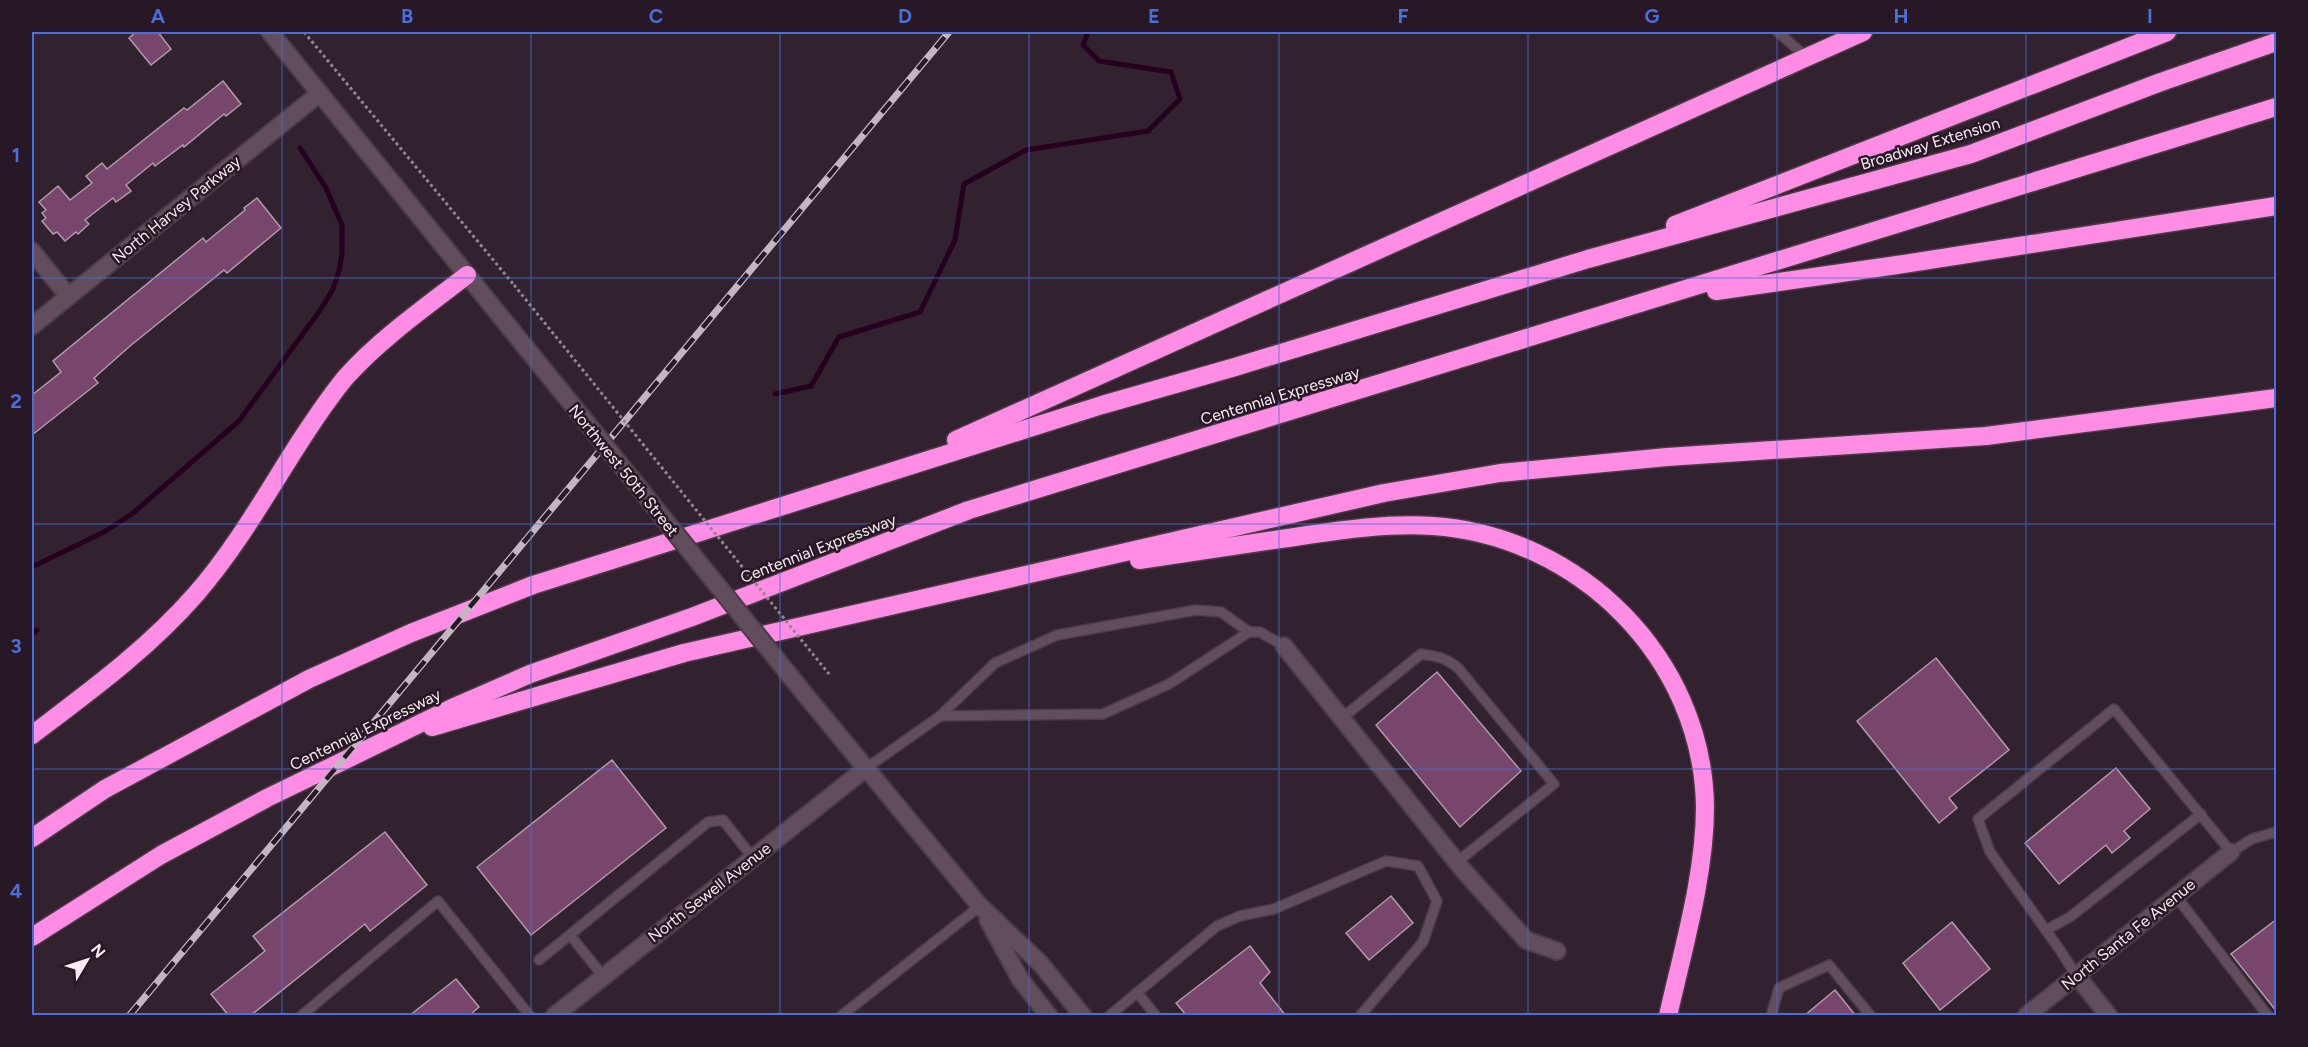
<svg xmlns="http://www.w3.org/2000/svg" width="2308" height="1047" viewBox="0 0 2308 1047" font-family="Figtree,sans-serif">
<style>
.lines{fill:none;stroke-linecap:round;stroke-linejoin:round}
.stream{stroke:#25001f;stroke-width:5}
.building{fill:#78466d;stroke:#b09aaa;stroke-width:1.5}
.service-casing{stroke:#4a3c47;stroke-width:12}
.minor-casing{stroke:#4a3c47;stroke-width:20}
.secondary-casing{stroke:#4a3c47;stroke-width:20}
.motorway-casing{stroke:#4a3c47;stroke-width:21}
.path{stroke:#948690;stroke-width:3;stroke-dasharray:3 3;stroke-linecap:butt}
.service{stroke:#614d5b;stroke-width:9}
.minor{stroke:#614d5b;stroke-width:16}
.secondary{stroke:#614d5b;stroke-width:16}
.motorway{stroke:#ff8de6;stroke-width:18}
.rail-casing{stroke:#c4b6c0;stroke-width:7}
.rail{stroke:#281724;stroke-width:4.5;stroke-dasharray:14;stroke-linecap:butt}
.secondary-bridge-casing{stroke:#4a3c47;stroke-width:20;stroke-linecap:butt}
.path-bridge{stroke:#948690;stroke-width:3;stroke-dasharray:3 3;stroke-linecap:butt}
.secondary-bridge{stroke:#614d5b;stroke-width:16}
.grid{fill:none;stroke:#496ede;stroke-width:1.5;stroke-opacity:0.55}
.labels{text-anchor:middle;stroke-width:5;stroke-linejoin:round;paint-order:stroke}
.street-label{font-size:16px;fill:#f8ecf4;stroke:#281724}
.neatline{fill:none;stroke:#496ede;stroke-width:2}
.grid-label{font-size:20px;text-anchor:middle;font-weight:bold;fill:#496ede}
</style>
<rect width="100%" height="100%" fill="#32212e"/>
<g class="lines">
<g class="stream">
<polyline points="775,394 811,386 839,337 920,312 955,240 964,184 1026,150 1148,131 1180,99 1171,72 1099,61 1083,45 1088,32"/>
<polyline points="32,567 104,532 132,514 239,421 321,309 333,289 339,271 342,254 342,225 326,188 300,148"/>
<polyline points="32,634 37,630"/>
</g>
</g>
<g class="building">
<polygon points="136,32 158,32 171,49 151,65 129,38"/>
<polygon points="223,81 241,104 226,116 224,114 184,147 183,145 155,166 153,163 126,185 131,191 116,202 113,198 85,220 89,224 78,234 76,232 65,241 57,232 53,234 42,221 46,218 42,213 46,210 39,202 58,186 70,200 92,183 86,176 102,163 107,169 184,108 187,110"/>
<polygon points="257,198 281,228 227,273 224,270 208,283 130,346 94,378 98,383 32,435 32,395 61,372 53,361 203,238 206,242 245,210 244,208"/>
<polygon points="1936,658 2009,750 1949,798 1957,808 1939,823 1857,721"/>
<polygon points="1437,672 1521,771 1460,827 1376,725"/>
<polygon points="612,760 666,828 531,935 477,867"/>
<polygon points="2116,768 2150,809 2124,831 2130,838 2112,853 2106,845 2059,884 2025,843"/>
<polygon points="385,832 427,885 370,931 365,924 250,1016 229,1016 211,994 265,951 253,936"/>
<polygon points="1391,896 1413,923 1369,960 1346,933"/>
<polygon points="2277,919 2277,1012 2231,954"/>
<polygon points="1952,922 1990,969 1940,1010 1903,963"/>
<polygon points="1250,946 1270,972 1260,983 1286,1016 1187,1016 1176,1003"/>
<polygon points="456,979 479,1007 469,1016 409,1016"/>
<polygon points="1835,990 1856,1016 1804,1016"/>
</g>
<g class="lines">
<g class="service-casing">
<g id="service">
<polyline points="1778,32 1806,57"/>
<polyline points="940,716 995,663 1057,635 1196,610 1221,612 1249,632"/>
<path d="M1342 718 1421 654C1436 656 1447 658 1459 669L1554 784 1457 862"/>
<polyline points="865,769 940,716 1103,714 1169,684 1249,632 1260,632 1284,646"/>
<polyline points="2176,896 2268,1016"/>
<polyline points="2046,930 2070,917 2201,814"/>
<polyline points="570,935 603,976"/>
<polyline points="539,960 708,822 723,820 753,858"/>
<polyline points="2076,975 2060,950 1990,852 1978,819 2114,709 2231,852 2252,839 2276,832"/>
<polyline points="1137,992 1156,1016"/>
<polyline points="301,1016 438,901 530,1016"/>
<polyline points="841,1016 980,906"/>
<polyline points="1109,1016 1217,926 1240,916 1274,909 1386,861 1418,866 1437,901 1423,942 1360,1016"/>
<polyline points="1771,1016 1779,988 1829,965 1871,1016"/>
</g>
</g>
<g class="minor-casing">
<g id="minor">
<polyline points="32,251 68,296"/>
<polyline points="32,326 320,93"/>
<polyline points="1284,646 1463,870 1526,940 1557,951"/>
<polyline points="2076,975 2109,1016"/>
<polyline points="554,1016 865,769"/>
<polyline points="2026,1016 2231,852"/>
</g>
</g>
<g class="secondary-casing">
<g id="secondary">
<polyline points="270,32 587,423"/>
<polyline points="803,692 980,906 1040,963 1083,1016"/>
<polyline points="988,920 1020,979 1049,1016"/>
</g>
</g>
<g class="motorway-casing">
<g id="motorway">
<polyline points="1675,225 2167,32"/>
<polyline points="1716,291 1897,265 2276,206"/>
<polyline points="956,440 1863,32"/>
<path d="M1139 560C1188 553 1238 545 1288 538 1335 531 1384 523 1433 526 1579 536 1703 658 1705 807 1705 875 1683 949 1668 1016"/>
<polyline points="432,727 684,653 1384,493 1500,473 1667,457 1986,436 2276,398"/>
<path d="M32 735C90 691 148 649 196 594 237 547 268 491 301 440 315 419 329 397 346 377 381 338 426 307 467 275"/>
<polyline points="32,838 105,789 309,679 411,633 533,585 1102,405 1235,367 1588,259 1971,154 2161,82 2276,42"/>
<polyline points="32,937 161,855 267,798 452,708 530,674 692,617 969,510 2276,107"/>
</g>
</g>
<polyline class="path" points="304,32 514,285"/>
<use href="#service" class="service"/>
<use href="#minor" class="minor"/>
<use href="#secondary" class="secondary"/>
<use href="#motorway" class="motorway"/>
<g class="rail-casing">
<polyline id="rail" points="129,1016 949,32"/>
</g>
<use href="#rail" class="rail"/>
<g class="secondary-bridge-casing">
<polyline id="secondary-bridge" points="587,423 803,692"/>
</g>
<polyline class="path-bridge" points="514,285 829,674"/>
<use href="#secondary-bridge" class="secondary-bridge"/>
</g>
<path class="grid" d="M282 32V1016M531 32V1016M780 32V1016M1029 32V1016M1279 32V1016M1528 32V1016M1777 32V1016M2026 32V1016M32 278H2276M32 524H2276M32 769H2276"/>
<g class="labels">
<g class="street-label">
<text transform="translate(1930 143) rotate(-17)" y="6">Broadway Extension</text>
<text transform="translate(176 209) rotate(-39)" y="6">North Harvey Parkway</text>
<text transform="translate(1280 395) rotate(-17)" y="6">Centennial Expressway</text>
<text transform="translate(624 470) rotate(51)" y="6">Northwest 50th Street</text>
<text transform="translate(818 548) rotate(-21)" y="6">Centennial Expressway</text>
<text transform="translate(365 729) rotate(-26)" y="6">Centennial Expressway</text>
<text transform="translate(709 892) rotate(-38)" y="6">North Sewell Avenue</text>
<text transform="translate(2128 934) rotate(-39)" y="6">North Santa Fe Avenue</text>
</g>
</g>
<rect width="2308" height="1047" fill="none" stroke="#281724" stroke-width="66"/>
<g transform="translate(87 960) rotate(51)" stroke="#281724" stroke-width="4.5" paint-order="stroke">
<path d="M0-4.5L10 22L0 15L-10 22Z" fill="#f8ecf4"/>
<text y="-9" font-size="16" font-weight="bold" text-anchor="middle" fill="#f8ecf4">N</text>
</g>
<rect x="33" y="33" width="2242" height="981" class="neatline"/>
<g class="grid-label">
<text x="158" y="23">A</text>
<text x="407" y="23">B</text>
<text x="656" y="23">C</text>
<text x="905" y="23">D</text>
<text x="1154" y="23">E</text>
<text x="1403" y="23">F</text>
<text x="1652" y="23">G</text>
<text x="1901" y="23">H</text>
<text x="2150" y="23">I</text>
<text x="16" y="162">1</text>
<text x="16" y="408">2</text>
<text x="16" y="653">3</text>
<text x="16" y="898">4</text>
</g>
</svg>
